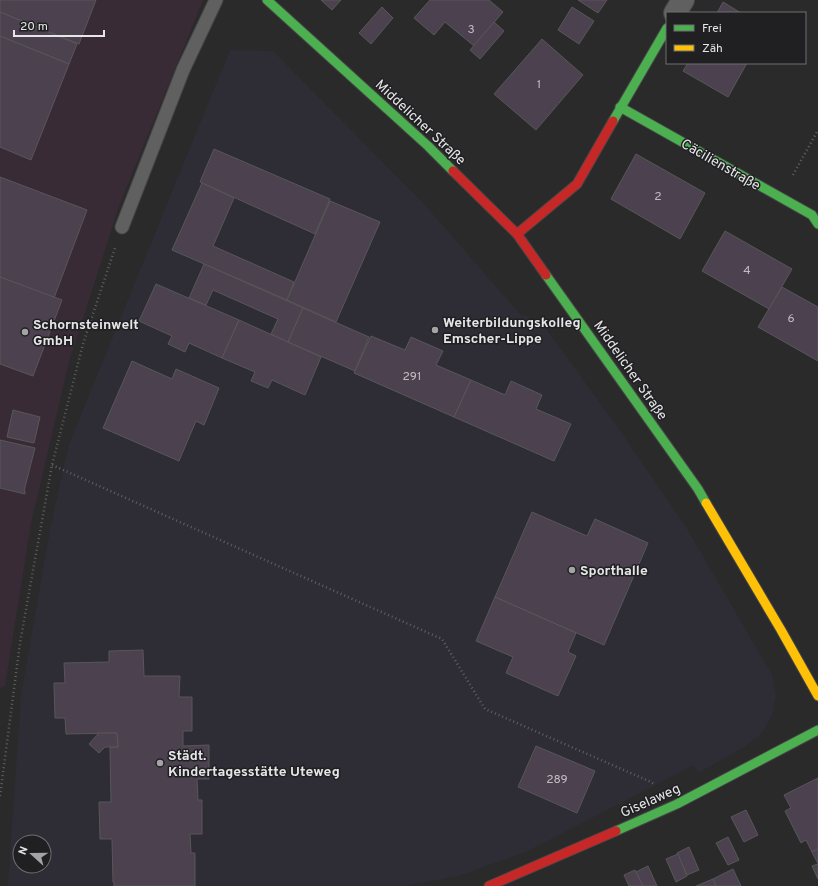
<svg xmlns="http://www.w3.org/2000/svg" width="818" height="886" viewBox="0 0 818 886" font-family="Overpass,sans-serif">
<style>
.built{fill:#2e2d35;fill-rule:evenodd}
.industrial{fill:#382b35}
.building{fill:#4c414f;stroke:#585758}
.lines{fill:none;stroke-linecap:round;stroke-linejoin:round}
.lane-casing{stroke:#454546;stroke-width:15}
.street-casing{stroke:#454546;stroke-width:24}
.fast-casing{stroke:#454546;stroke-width:11}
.slow-casing{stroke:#454546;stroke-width:11}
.jam-casing{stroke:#454546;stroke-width:11}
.path{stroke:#606061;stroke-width:2.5;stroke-dasharray:1 3;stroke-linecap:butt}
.lane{stroke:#606061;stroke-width:13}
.street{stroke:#606061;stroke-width:22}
.fast{stroke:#4caf50;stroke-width:9}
.slow{stroke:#ffc107;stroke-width:9}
.jam{stroke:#c62828;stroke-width:9}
.poi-dot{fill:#a4a4a6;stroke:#201f22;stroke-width:1.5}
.labels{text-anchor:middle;stroke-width:3;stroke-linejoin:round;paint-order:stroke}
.number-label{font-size:12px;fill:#c0bdc2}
.street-label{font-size:14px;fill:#e6e6e8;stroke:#201f22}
.poi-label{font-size:14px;font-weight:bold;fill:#e6e6e8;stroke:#201f22;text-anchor:start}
</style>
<rect width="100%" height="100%" fill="#2a2a2b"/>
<path class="built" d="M230 50 273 51 425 205 520 314 541 322 614 422 686 527 772 675 776 696 772 715 762 733 744 747 698 773 694 765 526 852 458 876 405 886H8L21 695 51 524 69 444ZM20 842H44V866H20Z"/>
<polygon class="industrial" points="0,0 203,0 119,206 69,362 31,523 5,686 0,688"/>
<g class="building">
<polygon points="0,0 96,0 79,44 0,12"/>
<polygon points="321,0 341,0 332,10"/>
<polygon points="430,0 489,0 503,12 474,46 445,22 434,35 414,18"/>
<polygon points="578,0 607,0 598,13"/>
<polygon points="723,2 741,13 717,13"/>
<polygon points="382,7 393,18 371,44 359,33"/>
<polygon points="572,7 594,21 579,44 558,30"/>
<polygon points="0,12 77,44 69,64 0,36"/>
<polygon points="494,22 504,31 480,59 470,50"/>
<polygon points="0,36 69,64 31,160 0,147"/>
<polygon points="542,39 583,75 536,130 494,94"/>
<polygon points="688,63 747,63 728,97 683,71"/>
<polygon points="214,149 330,199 315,234 200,182"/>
<polygon points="636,154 705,193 680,239 611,199"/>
<polygon points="0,177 87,210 54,298 0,277"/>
<polygon points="202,183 234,198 213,246 294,282 287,300 172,250"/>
<polygon points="330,201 380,222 336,322 287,300"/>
<polygon points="725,231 792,269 769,309 702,271"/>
<polygon points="204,264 303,308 288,342 271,334 278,319 213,290 206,305 189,298"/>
<polygon points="0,277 62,300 33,376 0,364"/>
<polygon points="156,284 239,320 222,358 189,343 185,352 168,344 172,336 139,321"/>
<polygon points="782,287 818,307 818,361 758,327"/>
<polygon points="303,308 369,337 355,371 288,342"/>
<polygon points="239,320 321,357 305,395 272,380 268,388 251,381 255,372 222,358"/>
<polygon points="371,336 405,350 411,337 443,351 436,365 471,380 454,417 354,373"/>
<polygon points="132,361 172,379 176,369 219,388 204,425 196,421 179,461 103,428"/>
<polygon points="471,380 505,395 511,381 542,395 536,409 571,424 554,461 454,417"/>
<polygon points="13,410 40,417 34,443 7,437"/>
<polygon points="0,440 35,448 24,491 25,491 25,494 0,488"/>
<polygon points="532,512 587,536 595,519 648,543 604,645 495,597"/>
<polygon points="495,597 576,633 568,652 576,656 558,696 506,673 513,657 476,641"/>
<polygon points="143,650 144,676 180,676 179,697 192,697 192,731 183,731 183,746 209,745 209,779 197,779 198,800 202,800 202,834 190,834 191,853 195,853 195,886 114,886 114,882 113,882 112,839 100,839 99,802 111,802 110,747 118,747 117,733 66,734 65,718 55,718 54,683 65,683 64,663 109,662 109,651"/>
<polygon points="99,733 117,733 118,747 105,747 99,753 89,744"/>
<polygon points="536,746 595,771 577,813 518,787"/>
<polygon points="818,778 818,849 812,852 806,840 801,843 785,811 791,808 784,795"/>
<polygon points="746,810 758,835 744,842 731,817"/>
<polygon points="728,837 739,860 728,865 716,843"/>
<polygon points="689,847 699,870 687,875 677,853"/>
<polygon points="818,849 818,879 812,866 818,864 812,852"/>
<polygon points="678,854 687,876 676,882 666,859"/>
<polygon points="648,866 657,886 643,886 636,872"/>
<polygon points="733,869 741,886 716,886 713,879"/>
<polygon points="635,870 643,886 629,886 624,875"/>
<polygon points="713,879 716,886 696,886"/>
</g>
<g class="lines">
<g class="lane-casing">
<polyline id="lane" points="122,227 183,70 216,0"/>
</g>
<g class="street-casing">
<polyline id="street" points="675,13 683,0"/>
</g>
<g class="fast-casing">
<g id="fast">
<polyline points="267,0 428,146 453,171"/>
<polyline points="620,107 812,215 818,224"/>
<polyline points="613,121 667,28"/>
<polyline points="546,275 698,489 706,503"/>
<polyline points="616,831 677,804 818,730"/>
</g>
</g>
<g class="slow-casing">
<polyline id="slow" points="706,503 781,630 818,696"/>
</g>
<g class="jam-casing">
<g id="jam">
<polyline points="453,171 517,234 546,275"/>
<polyline points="517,234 577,184 613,121"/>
<polyline points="489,886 616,831"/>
</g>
</g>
<g class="path">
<polyline points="793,175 818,130"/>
<polyline points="52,465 442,639 485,709 651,782 654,784"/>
<polyline points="0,796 20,643 52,465 83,344 115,248"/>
</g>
<use href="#lane" class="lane"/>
<use href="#street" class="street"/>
<use href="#fast" class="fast"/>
<use href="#slow" class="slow"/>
<use href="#jam" class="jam"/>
</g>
<g class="poi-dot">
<circle cx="435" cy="330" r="4"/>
<circle cx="25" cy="332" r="4"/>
<circle cx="572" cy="570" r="4"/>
<circle cx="160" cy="763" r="4"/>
</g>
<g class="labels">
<g class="number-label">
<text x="471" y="33">3</text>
<text x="539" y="88">1</text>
<text x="658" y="200">2</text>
<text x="747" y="274">4</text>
<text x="791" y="322">6</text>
<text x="412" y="380">291</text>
<text x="557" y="783">289</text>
</g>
<g class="street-label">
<text transform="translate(421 122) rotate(43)" y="5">Middelicher Straße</text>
<text transform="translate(721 164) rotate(30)" y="5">Cäcilienstraße</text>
<text transform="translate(631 370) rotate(55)" y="5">Middelicher Straße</text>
<text transform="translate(650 800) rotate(-24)" y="5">Giselaweg</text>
</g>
<g class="poi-label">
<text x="443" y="327">Weiterbildungskolleg<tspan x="443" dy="16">Emscher-Lippe</tspan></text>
<text x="33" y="329">Schornsteinwelt<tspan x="33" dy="16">GmbH</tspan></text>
<text x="580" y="575">Sporthalle</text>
<text x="168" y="760">Städt.<tspan x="168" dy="16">Kindertagesstätte Uteweg</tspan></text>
</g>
</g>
<rect x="666" y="12" width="140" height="52" fill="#201f22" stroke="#6f6f71"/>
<rect x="674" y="25" width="20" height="6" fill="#4caf50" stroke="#6f6f71"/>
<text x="702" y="32" font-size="12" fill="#e6e6e8">Frei</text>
<rect x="674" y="45" width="20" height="6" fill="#ffc107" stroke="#6f6f71"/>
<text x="702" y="52" font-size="12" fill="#e6e6e8">Zäh</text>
<g transform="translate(32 854) rotate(291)"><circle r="19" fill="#201f22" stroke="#6f6f71"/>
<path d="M0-3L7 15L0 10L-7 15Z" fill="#a4a4a6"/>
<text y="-6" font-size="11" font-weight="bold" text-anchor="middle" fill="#e6e6e8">N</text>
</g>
<path d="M14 30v6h90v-6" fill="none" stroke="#e6e6e8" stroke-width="2"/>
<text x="20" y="30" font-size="12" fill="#e6e6e8" stroke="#201f22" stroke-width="3" paint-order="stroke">20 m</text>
</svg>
